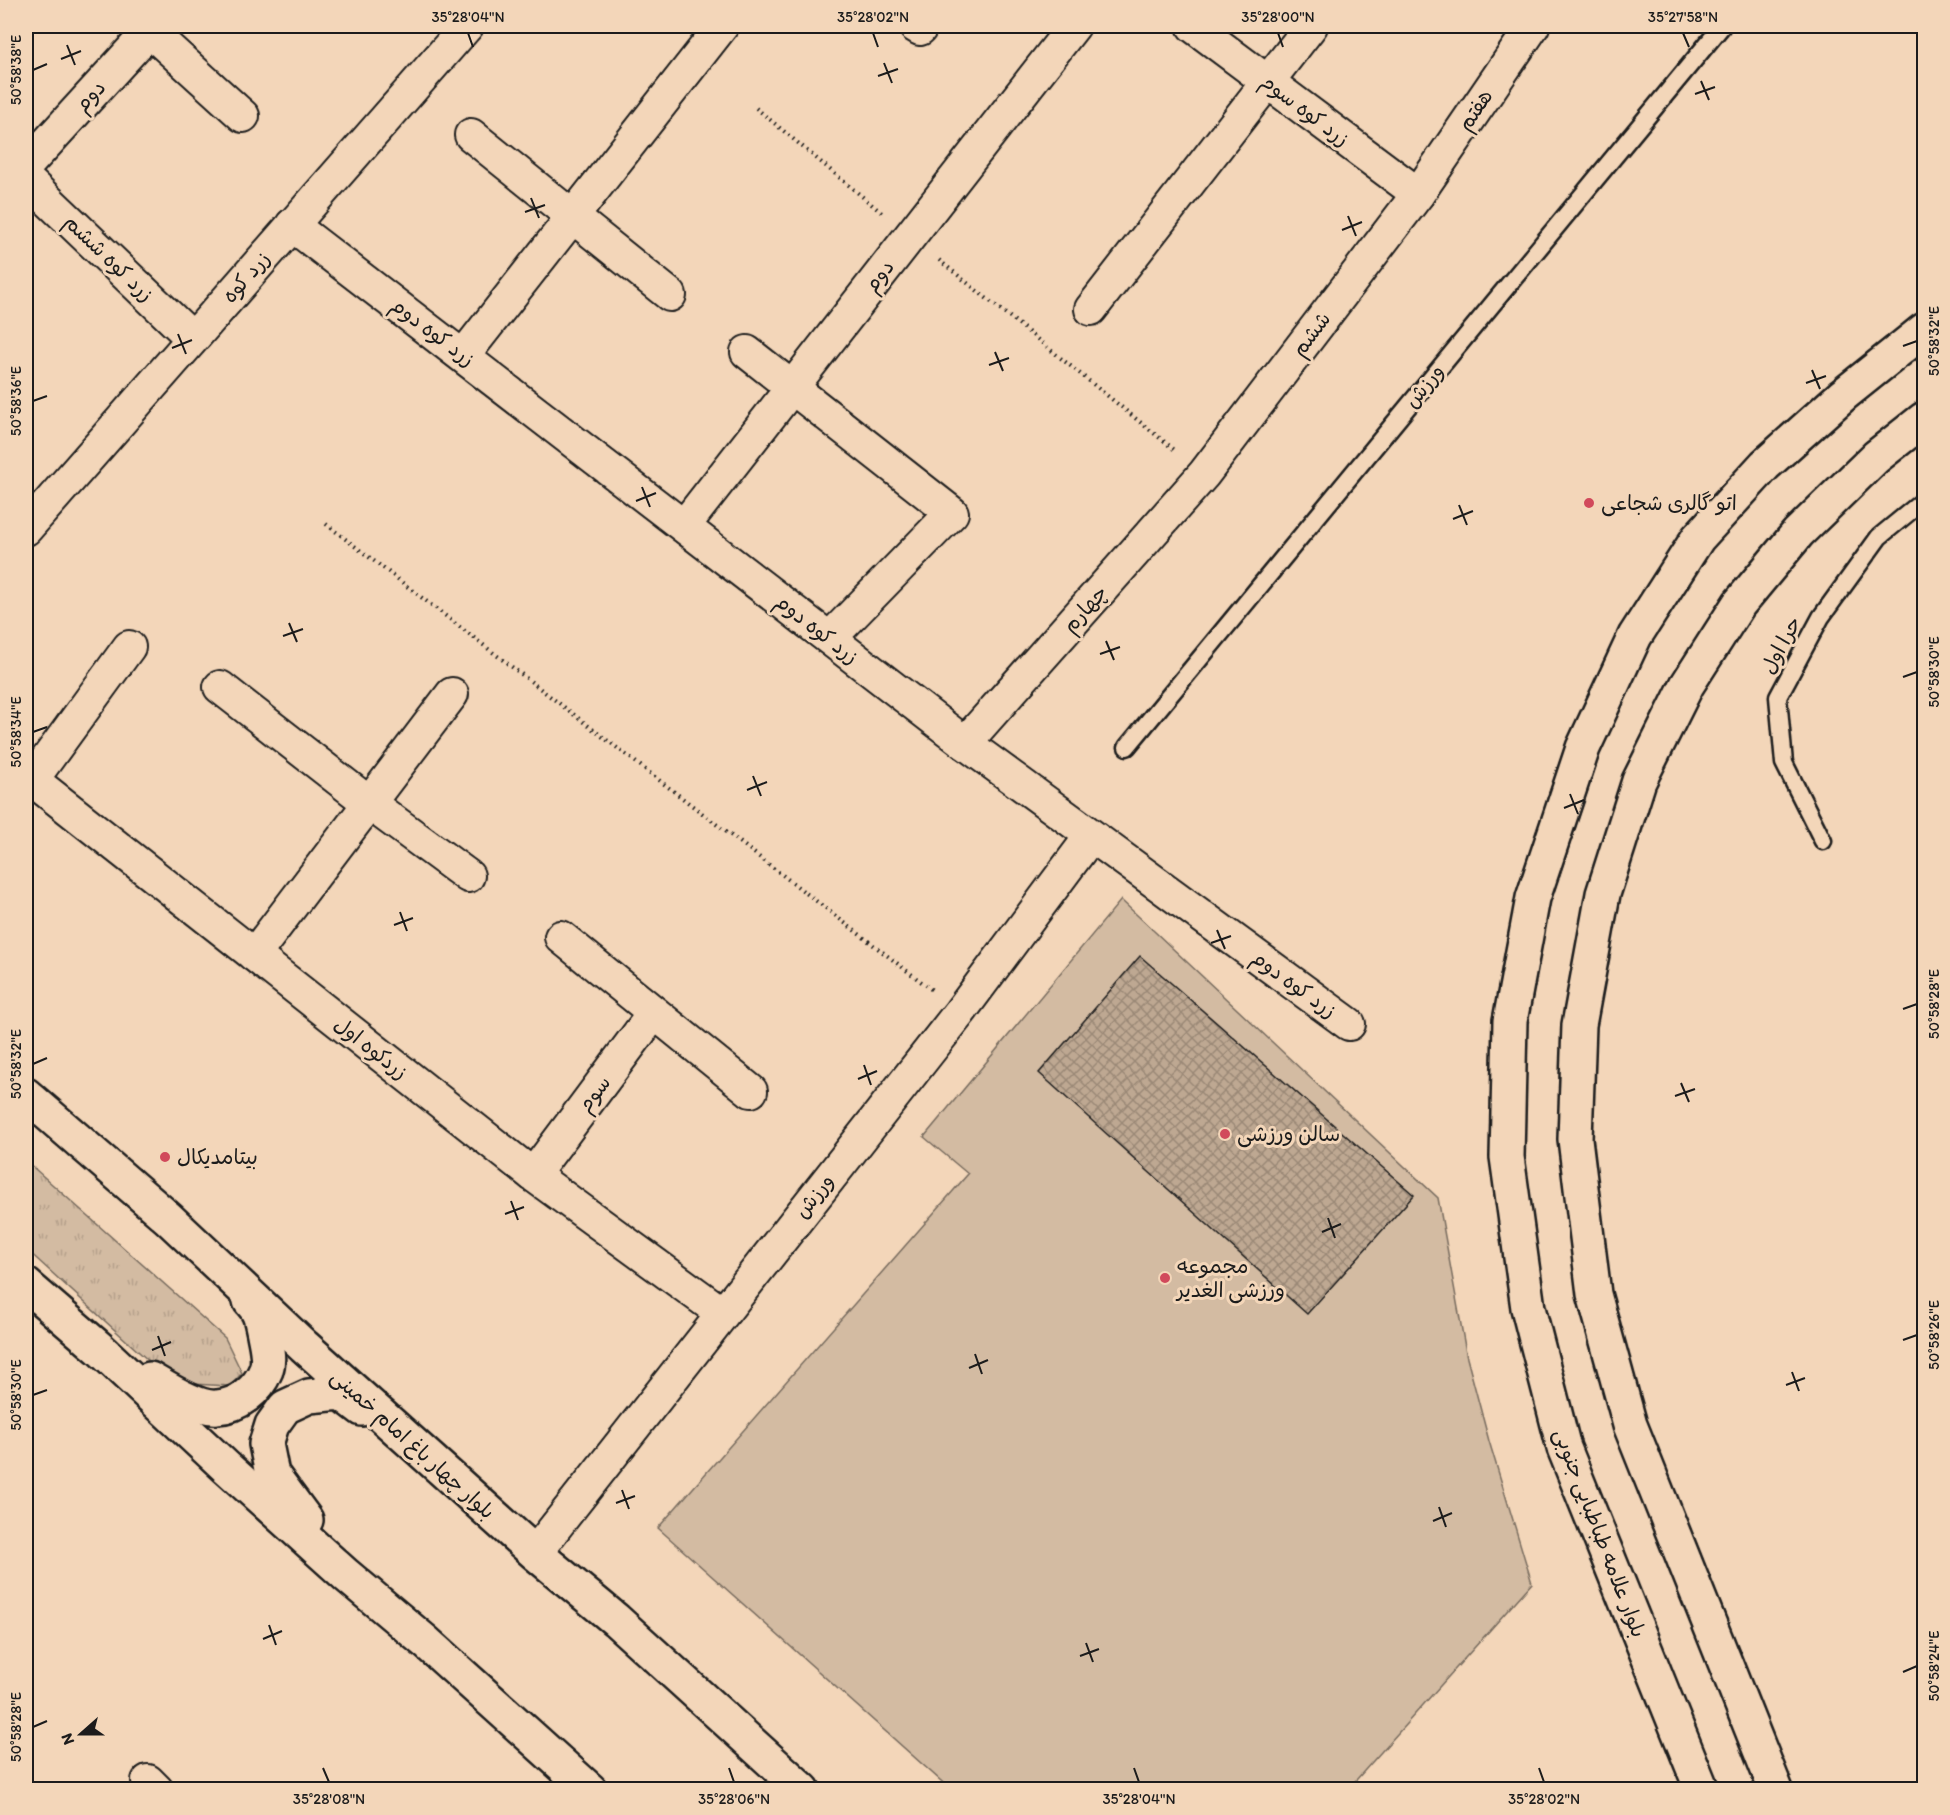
<svg xmlns="http://www.w3.org/2000/svg" width="1950" height="1815" viewBox="0 0 1950 1815" font-family="Itim,'Playpen Sans Arabic',sans-serif">
<style>
.grass{fill:url(#grass-tufts);stroke:#786c5f;stroke-width:1.5}
.park{fill:#d3bba2;stroke:#786c5f;stroke-width:1.5}
.building{fill:url(#building-cross-hatch);stroke:#1c1c1c;stroke-width:1.5}
.lines{fill:none;stroke-linecap:round;stroke-linejoin:round}
.service-casing{stroke:#1c1c1c;stroke-width:21}
.minor-casing{stroke:#1c1c1c;stroke-width:36}
.secondary-casing{stroke:#1c1c1c;stroke-width:38}
.path{stroke:#1c1c1c;stroke-width:4;stroke-dasharray:1.5 4.5;stroke-linecap:butt}
.service{stroke:#f3d6b9;stroke-width:16}
.minor{stroke:#f3d6b9;stroke-width:32}
.secondary{stroke:#f3d6b9;stroke-width:33}
.ticks{fill:none;stroke:#1c1c1c;stroke-width:2}
.poi-dot{fill:#d1495b;stroke:#f3d6b9;stroke-width:2}
.labels{text-anchor:middle;stroke-width:6;stroke-linejoin:round;paint-order:stroke}
.street-label{font-size:21px;fill:#1c1c1c;stroke:#f3d6b9}
.poi-label{font-size:21px;fill:#1c1c1c;stroke:#f3d6b9;text-anchor:start}
.neatline{fill:none;stroke:#1c1c1c;stroke-width:2}
.ticks-label{font-size:15px;text-anchor:middle;fill:#1c1c1c}
</style>
<defs>
<pattern id="grass-tufts" width="24" height="20" patternUnits="userSpaceOnUse" patternTransform="scale(1.5)"><rect width="24" height="20" fill="#d3bba2"/><path d="M3 7l-1-3M5 7V3M7 7l1-3M15 17l-1-3M17 17v-4M19 17l1-3" fill="none" stroke="#b5a08b"/></pattern>
<pattern id="building-cross-hatch" width="8" height="8" patternUnits="userSpaceOnUse" patternTransform="scale(1.5)"><rect width="8" height="8" fill="#bea892"/><path d="M0 0l8 8M0 8l8-8" fill="none" stroke="#9a8876"/></pattern>
</defs>
<rect width="100%" height="100%" fill="#f3d6b9"/>
<filter id="ink" filterUnits="userSpaceOnUse"><feTurbulence type="fractalNoise" baseFrequency=".0167" numOctaves="2"/><feDisplacementMap in="SourceGraphic" scale="12" xChannelSelector="R" yChannelSelector="G"/><feConvolveMatrix kernelMatrix="1 2 1 2 8 2 1 2 1" color-interpolation-filters="sRGB"/></filter>
<g filter="url(#ink)">
<polygon class="grass" points="26,1161 225,1338 242,1373 230,1386 173,1383 26,1249"/>
<polygon class="park" points="1121,900 1438,1198 1467,1358 1489,1441 1532,1583 1348,1789 950,1789 658,1528 968,1174 924,1137"/>
<polygon class="building" points="1140,956 1414,1195 1307,1314 1039,1073"/>
<g class="lines">
<g class="service-casing">
<g id="service">
<polyline points="1127,747 1722,26"/>
<polyline points="1823,841 1784,763 1778,697 1821,617 1879,537 1924,500"/>
</g>
</g>
<g class="minor-casing">
<g id="minor">
<polyline points="144,26 243,116"/>
<polyline points="915,26 920,29"/>
<polyline points="1193,26 1418,194"/>
<polyline points="471,135 670,295"/>
<polyline points="26,166 154,26"/>
<polyline points="26,179 192,338"/>
<polyline points="292,225 965,743 1349,1024"/>
<polyline points="1091,309 1311,26"/>
<polyline points="747,352 952,513 830,638"/>
<polyline points="464,355 722,26"/>
<polyline points="684,526 1074,26"/>
<polyline points="26,529 467,26"/>
<polyline points="220,687 369,803 468,876"/>
<polyline points="965,743 1204,474 1418,194 1533,26"/>
<polyline points="26,775 533,1175 722,1313"/>
<polyline points="32,780 129,647"/>
<polyline points="561,937 751,1091"/>
<polyline points="254,955 452,694"/>
<polyline points="533,1175 654,1013"/>
<polyline points="535,1553 960,1012 1091,836"/>
<polyline points="148,1781 157,1790"/>
</g>
</g>
<g class="secondary-casing">
<g id="secondary">
<polyline points="26,1095 168,1218 304,1346 535,1553 616,1620 803,1790"/>
<polyline points="26,1285 99,1348 225,1466 346,1575 427,1643 590,1790"/>
<path d="M150 1379C167 1389 197 1409 217 1407 238 1406 258 1390 266 1370 270 1359 266 1345 264 1334 261 1320 260 1311 250 1301"/>
<polyline points="306,1520 272,1474 266,1444 272,1425 285,1407 309,1396 341,1393 362,1409"/>
<polyline points="1702,1790 1564,1448 1528,1308 1507,1157 1510,1021 1533,898 1583,748 1635,636 1698,538 1765,465 1843,395 1924,330"/>
<polyline points="1776,1790 1630,1425 1594,1294 1575,1139 1579,1025 1603,894 1639,781 1687,685 1739,604 1798,533 1876,457 1924,419"/>
</g>
</g>
<g class="path">
<polyline points="756,108 882,213"/>
<polyline points="939,260 1176,451"/>
<polyline points="326,524 932,990"/>
</g>
<use href="#service" class="service"/>
<use href="#minor" class="minor"/>
<use href="#secondary" class="secondary"/>
</g>
</g>
<path class="ticks" d="M468 33 473 47M873 33 878 47M1278 33 1283 47M1683 33 1689 47M67 45 75 65M61 59 81 51M884 63 892 83M33 70 47 64M878 76 898 69M1701 81 1709 100M1695 94 1715 87M531 198 539 218M525 212 545 205M1348 216 1356 236M1342 230 1362 222M178 334 186 354M1903 346 1917 341M172 348 192 340M995 352 1003 371M989 365 1009 358M1812 370 1820 389M1806 383 1826 376M33 401 47 396M642 487 650 507M636 501 656 493M1459 505 1467 525M1453 519 1473 511M289 623 297 642M283 636 303 629M1106 641 1114 660M1100 654 1120 647M1903 677 1917 672M33 732 47 727M753 776 761 796M747 790 767 782M1570 794 1578 814M1564 808 1584 800M400 912 407 931M394 925 413 918M1217 930 1225 949M1211 943 1231 936M1903 1009 1917 1004M33 1064 47 1058M864 1065 871 1085M858 1079 877 1071M1681 1083 1689 1102M1675 1096 1695 1089M511 1201 518 1220M505 1214 524 1207M1328 1218 1335 1238M1322 1232 1341 1224M158 1336 165 1356M1903 1340 1917 1335M152 1350 171 1342M975 1354 982 1374M969 1368 988 1360M1792 1372 1799 1391M1786 1385 1805 1378M33 1395 47 1390M622 1490 629 1509M616 1503 635 1496M1439 1507 1446 1527M1433 1521 1452 1513M269 1625 276 1645M263 1639 282 1631M1086 1643 1093 1662M1080 1656 1099 1649M1903 1672 1917 1666M33 1727 47 1721M323 1768 329 1782M729 1768 734 1782M1134 1768 1139 1782M1539 1768 1544 1782"/>
<g class="poi-dot">
<circle cx="1589" cy="503" r="6"/>
<circle cx="1225" cy="1134" r="6"/>
<circle cx="165" cy="1157" r="6"/>
<circle cx="1165" cy="1278" r="6"/>
</g>
<g class="labels">
<g class="street-label">
<text transform="translate(90 96) rotate(-47)" y="7">دوم</text>
<text transform="translate(1305 110) rotate(37)" y="7">زرد کوه سوم</text>
<text transform="translate(1475 110) rotate(-56)" y="7">هفتم</text>
<text transform="translate(109 258) rotate(44)" y="7">زرد کوه ششم</text>
<text transform="translate(879 276) rotate(-52)" y="7">دوم</text>
<text transform="translate(246 277) rotate(-49)" y="7">زرد کوه</text>
<text transform="translate(433 332) rotate(37)" y="7">زرد کوه دوم</text>
<text transform="translate(1311 334) rotate(-53)" y="7">ششم</text>
<text transform="translate(1424 386) rotate(-51)" y="7">ورزش</text>
<text transform="translate(1085 609) rotate(-48)" y="7">چهارم</text>
<text transform="translate(817 629) rotate(38)" y="7">زرد کوه دوم</text>
<text transform="translate(1781 645) rotate(-62)" y="7">حرا اول</text>
<text transform="translate(1294 984) rotate(36)" y="7">زرد کوه دوم</text>
<text transform="translate(371 1048) rotate(38)" y="7">زردکوه اول</text>
<text transform="translate(594 1094) rotate(-53)" y="7">سوم</text>
<text transform="translate(814 1196) rotate(-52)" y="7">ورزش</text>
<text transform="translate(413 1444) rotate(42)" y="7">بلوار چهار باغ امام خمینی</text>
<text transform="translate(1600 1533) rotate(69)" y="7">بلوار علامه طباطبایی جنوبی</text>
</g>
<g class="poi-label">
<text x="1601" y="510">اتو گالری شجاعی</text>
<text x="1237" y="1141">سالن ورزشی</text>
<text x="177" y="1164">بیتامدیکال</text>
<text x="1177" y="1273">مجموعه<tspan x="1177" dy="24">ورزشی الغدیر</tspan></text>
</g>
</g>
<rect width="1950" height="1815" fill="none" stroke="#f3d6b9" stroke-width="66"/>
<g transform="translate(81 1734) rotate(249)" stroke="#f3d6b9" stroke-width="4.5" paint-order="stroke">
<path d="M0-4.5L10 22L0 15L-10 22Z" fill="#1c1c1c"/>
<text y="-9" font-size="16" font-weight="bold" text-anchor="middle" fill="#1c1c1c">N</text>
</g>
<rect x="33" y="33" width="1884" height="1749" class="neatline"/>
<g class="ticks-label">
<text x="468" y="22">35°28'04"N</text>
<text x="873" y="22">35°28'02"N</text>
<text x="1278" y="22">35°28'00"N</text>
<text x="1683" y="22">35°27'58"N</text>
<text transform="translate(16 70) rotate(-90)" y="5">50°58'38"E</text>
<text transform="translate(1934 341) rotate(-90)" y="5">50°58'32"E</text>
<text transform="translate(16 401) rotate(-90)" y="5">50°58'36"E</text>
<text transform="translate(1934 672) rotate(-90)" y="5">50°58'30"E</text>
<text transform="translate(16 732) rotate(-90)" y="5">50°58'34"E</text>
<text transform="translate(1934 1004) rotate(-90)" y="5">50°58'28"E</text>
<text transform="translate(16 1064) rotate(-90)" y="5">50°58'32"E</text>
<text transform="translate(1934 1335) rotate(-90)" y="5">50°58'26"E</text>
<text transform="translate(16 1395) rotate(-90)" y="5">50°58'30"E</text>
<text transform="translate(1934 1666) rotate(-90)" y="5">50°58'24"E</text>
<text transform="translate(16 1727) rotate(-90)" y="5">50°58'28"E</text>
<text x="329" y="1804">35°28'08"N</text>
<text x="734" y="1804">35°28'06"N</text>
<text x="1139" y="1804">35°28'04"N</text>
<text x="1544" y="1804">35°28'02"N</text>
</g>
</svg>
